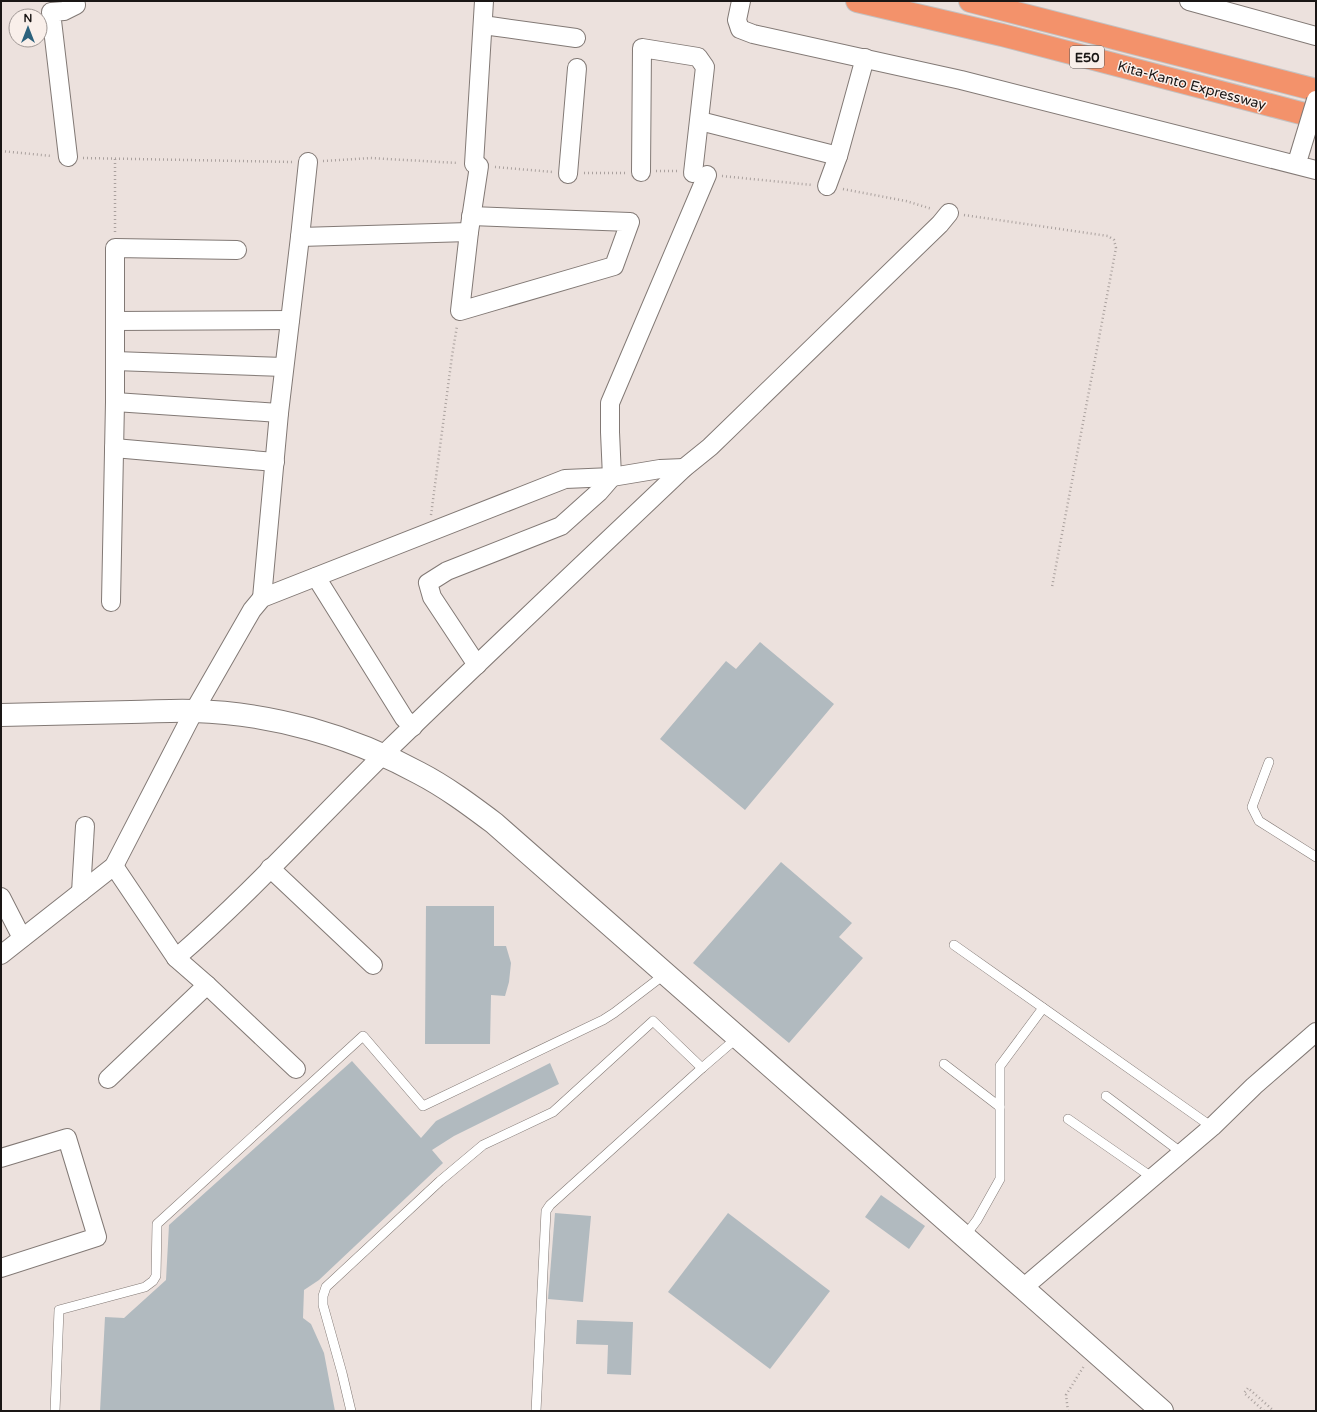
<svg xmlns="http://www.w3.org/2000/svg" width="1317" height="1412" viewBox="0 0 1317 1412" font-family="'Varela Round',sans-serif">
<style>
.building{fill:#b1babf}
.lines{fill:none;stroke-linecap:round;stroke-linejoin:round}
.service-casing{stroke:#827975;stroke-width:10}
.minor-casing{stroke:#827975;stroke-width:20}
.tertiary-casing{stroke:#827975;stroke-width:24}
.motorway-casing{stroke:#c3c2c2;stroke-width:24}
.path{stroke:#aaa19e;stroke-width:2.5;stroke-dasharray:1 3;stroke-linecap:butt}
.service{stroke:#fff;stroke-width:9}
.minor{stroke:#fff;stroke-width:18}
.tertiary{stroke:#fff;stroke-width:22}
.motorway{stroke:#f3926b;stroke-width:22}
.minor-bridge-casing{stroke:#827975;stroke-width:20;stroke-linecap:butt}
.minor-bridge{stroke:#fff;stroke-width:18}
.labels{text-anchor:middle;stroke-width:3;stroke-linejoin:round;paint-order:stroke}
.shield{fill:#f9efea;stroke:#5d5755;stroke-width:1}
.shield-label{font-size:13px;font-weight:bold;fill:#1a1615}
.street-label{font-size:14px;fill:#1a1615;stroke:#f9efea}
</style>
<rect width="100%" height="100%" fill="#ece1dd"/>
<g class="building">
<polygon points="760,642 834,704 745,810 660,739 726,661 736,669"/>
<polygon points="781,862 852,923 839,937 863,958 789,1043 693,963"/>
<polygon points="426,906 494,906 494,946 506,946 511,963 509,982 505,996 491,995 490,1044 425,1044"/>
<polygon points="352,1061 421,1138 436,1121 550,1063 559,1084 454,1136 432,1150 443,1163 319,1280 304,1290 303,1318 311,1324 324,1353 335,1411 100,1411 105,1317 124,1318 166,1280 169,1225"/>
<polygon points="881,1195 925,1226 909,1249 865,1217"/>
<polygon points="555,1213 591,1216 583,1302 548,1299"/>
<polygon points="728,1213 830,1291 770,1369 668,1292"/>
<polygon points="577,1320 633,1322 631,1375 607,1374 608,1345 576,1344"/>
</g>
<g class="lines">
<g class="service-casing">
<g id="service">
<polyline points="1269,762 1252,807 1259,821 1316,857"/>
<polyline points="954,945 1212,1127"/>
<polyline points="944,1064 1000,1107"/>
<polyline points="1106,1096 1182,1153"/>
<polyline points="1068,1119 1153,1178"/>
<polyline points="965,1236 977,1220 1000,1179 1000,1066 1043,1008"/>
<polyline points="55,1411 59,1310 145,1287 153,1281 156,1276 157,1224 363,1036 423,1106 603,1020 614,1013 665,974"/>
<polyline points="351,1411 342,1373 323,1305 323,1296 326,1287 440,1181 483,1145 553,1112 653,1021 702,1068"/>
<polyline points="536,1411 546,1211 550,1205 702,1068 738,1037"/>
</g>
</g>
<g class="minor-casing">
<g id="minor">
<polyline points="741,1 737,20 740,29 753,34 961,80 1316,170"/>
<polyline points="1189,1 1316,36"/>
<polyline points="483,25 576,38"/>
<polyline points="700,121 838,156"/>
<polyline points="68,157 51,12 64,11 76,5 75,1"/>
<polyline points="474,164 484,1"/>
<polyline points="641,172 642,48 698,57 705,67 693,173"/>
<polyline points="568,174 577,68"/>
<polyline points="827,186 838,156 865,58"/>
<polyline points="469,232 460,311 614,266 630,222 471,216"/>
<polyline points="300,237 469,232 479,166"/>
<polyline points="115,321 290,320"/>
<polyline points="115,361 284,367"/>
<polyline points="115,402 279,413"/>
<polyline points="114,448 275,462"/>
<polyline points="316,577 404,718 413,727"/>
<polyline points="262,598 279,413 300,237 308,162"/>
<polyline points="111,602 115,402 115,248 237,250"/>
<polyline points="477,665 432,597 428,583 447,571 561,526 599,492 612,477 610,432 610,403 707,175"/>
<path d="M114 866 176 958C249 895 315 822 384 754 483 658 584 563 684 468L710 447 940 224 949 213"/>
<polyline points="270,868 373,965"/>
<polyline points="81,892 85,826"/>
<polyline points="1,897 22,938"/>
<polyline points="1,955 114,866 194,711 252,610 262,598 565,479 612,477 660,469 684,468"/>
<polyline points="176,958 207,985 296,1069"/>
<polyline points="108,1079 207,985"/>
<polyline points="1,1158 67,1138 97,1237 1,1268"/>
<polyline points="1023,1288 1212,1127 1254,1086 1316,1032"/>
</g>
</g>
<g class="tertiary-casing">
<path id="tertiary" d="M1 715C44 714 88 713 131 712 152 712 173 710 194 711 272 713 351 736 419 773 446 787 470 805 494 823L1023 1288 1162 1411"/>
</g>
<g class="motorway-casing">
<g id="motorway">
<polyline points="857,1 1002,35 1316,117"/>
<polyline points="970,1 1316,90"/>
</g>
</g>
<g class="path">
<polyline points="1,151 52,156"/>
<polyline points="83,158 292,162"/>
<polyline points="323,161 370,158 458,163"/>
<polyline points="495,167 553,172"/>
<polyline points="656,171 677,171"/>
<polyline points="584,173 625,173"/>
<polyline points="722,176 812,185"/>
<polyline points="843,189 906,201 932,209"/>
<polyline points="964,215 1108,236 1114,240 1116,248 1052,587"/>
<polyline points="115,232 115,159"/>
<polyline points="431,515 452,356 457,326"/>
<polyline points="1068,1411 1066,1395 1084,1366"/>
<polyline points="1264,1411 1244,1393 1248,1388 1274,1411"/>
</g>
<use href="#service" class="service"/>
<use href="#minor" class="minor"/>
<use href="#tertiary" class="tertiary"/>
<use href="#motorway" class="motorway"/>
<g class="minor-bridge-casing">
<polyline id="minor-bridge" points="1299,156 1316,100"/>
</g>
<use href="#minor-bridge" class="minor-bridge"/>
</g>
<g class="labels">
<rect class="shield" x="1070" y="46" width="34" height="22" rx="3"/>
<g class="shield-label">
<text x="1087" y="62">E50</text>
</g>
<g class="street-label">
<text transform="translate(1192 85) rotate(15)" y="5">Kita-Kanto Expressway</text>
</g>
</g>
<rect width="1317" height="1412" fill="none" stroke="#1a1615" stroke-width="4"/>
<g transform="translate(28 28)"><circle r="19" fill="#f9efea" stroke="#a09895"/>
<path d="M0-3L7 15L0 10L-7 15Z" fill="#2c627d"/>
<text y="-6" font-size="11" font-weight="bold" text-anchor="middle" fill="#1a1615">N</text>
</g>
</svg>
